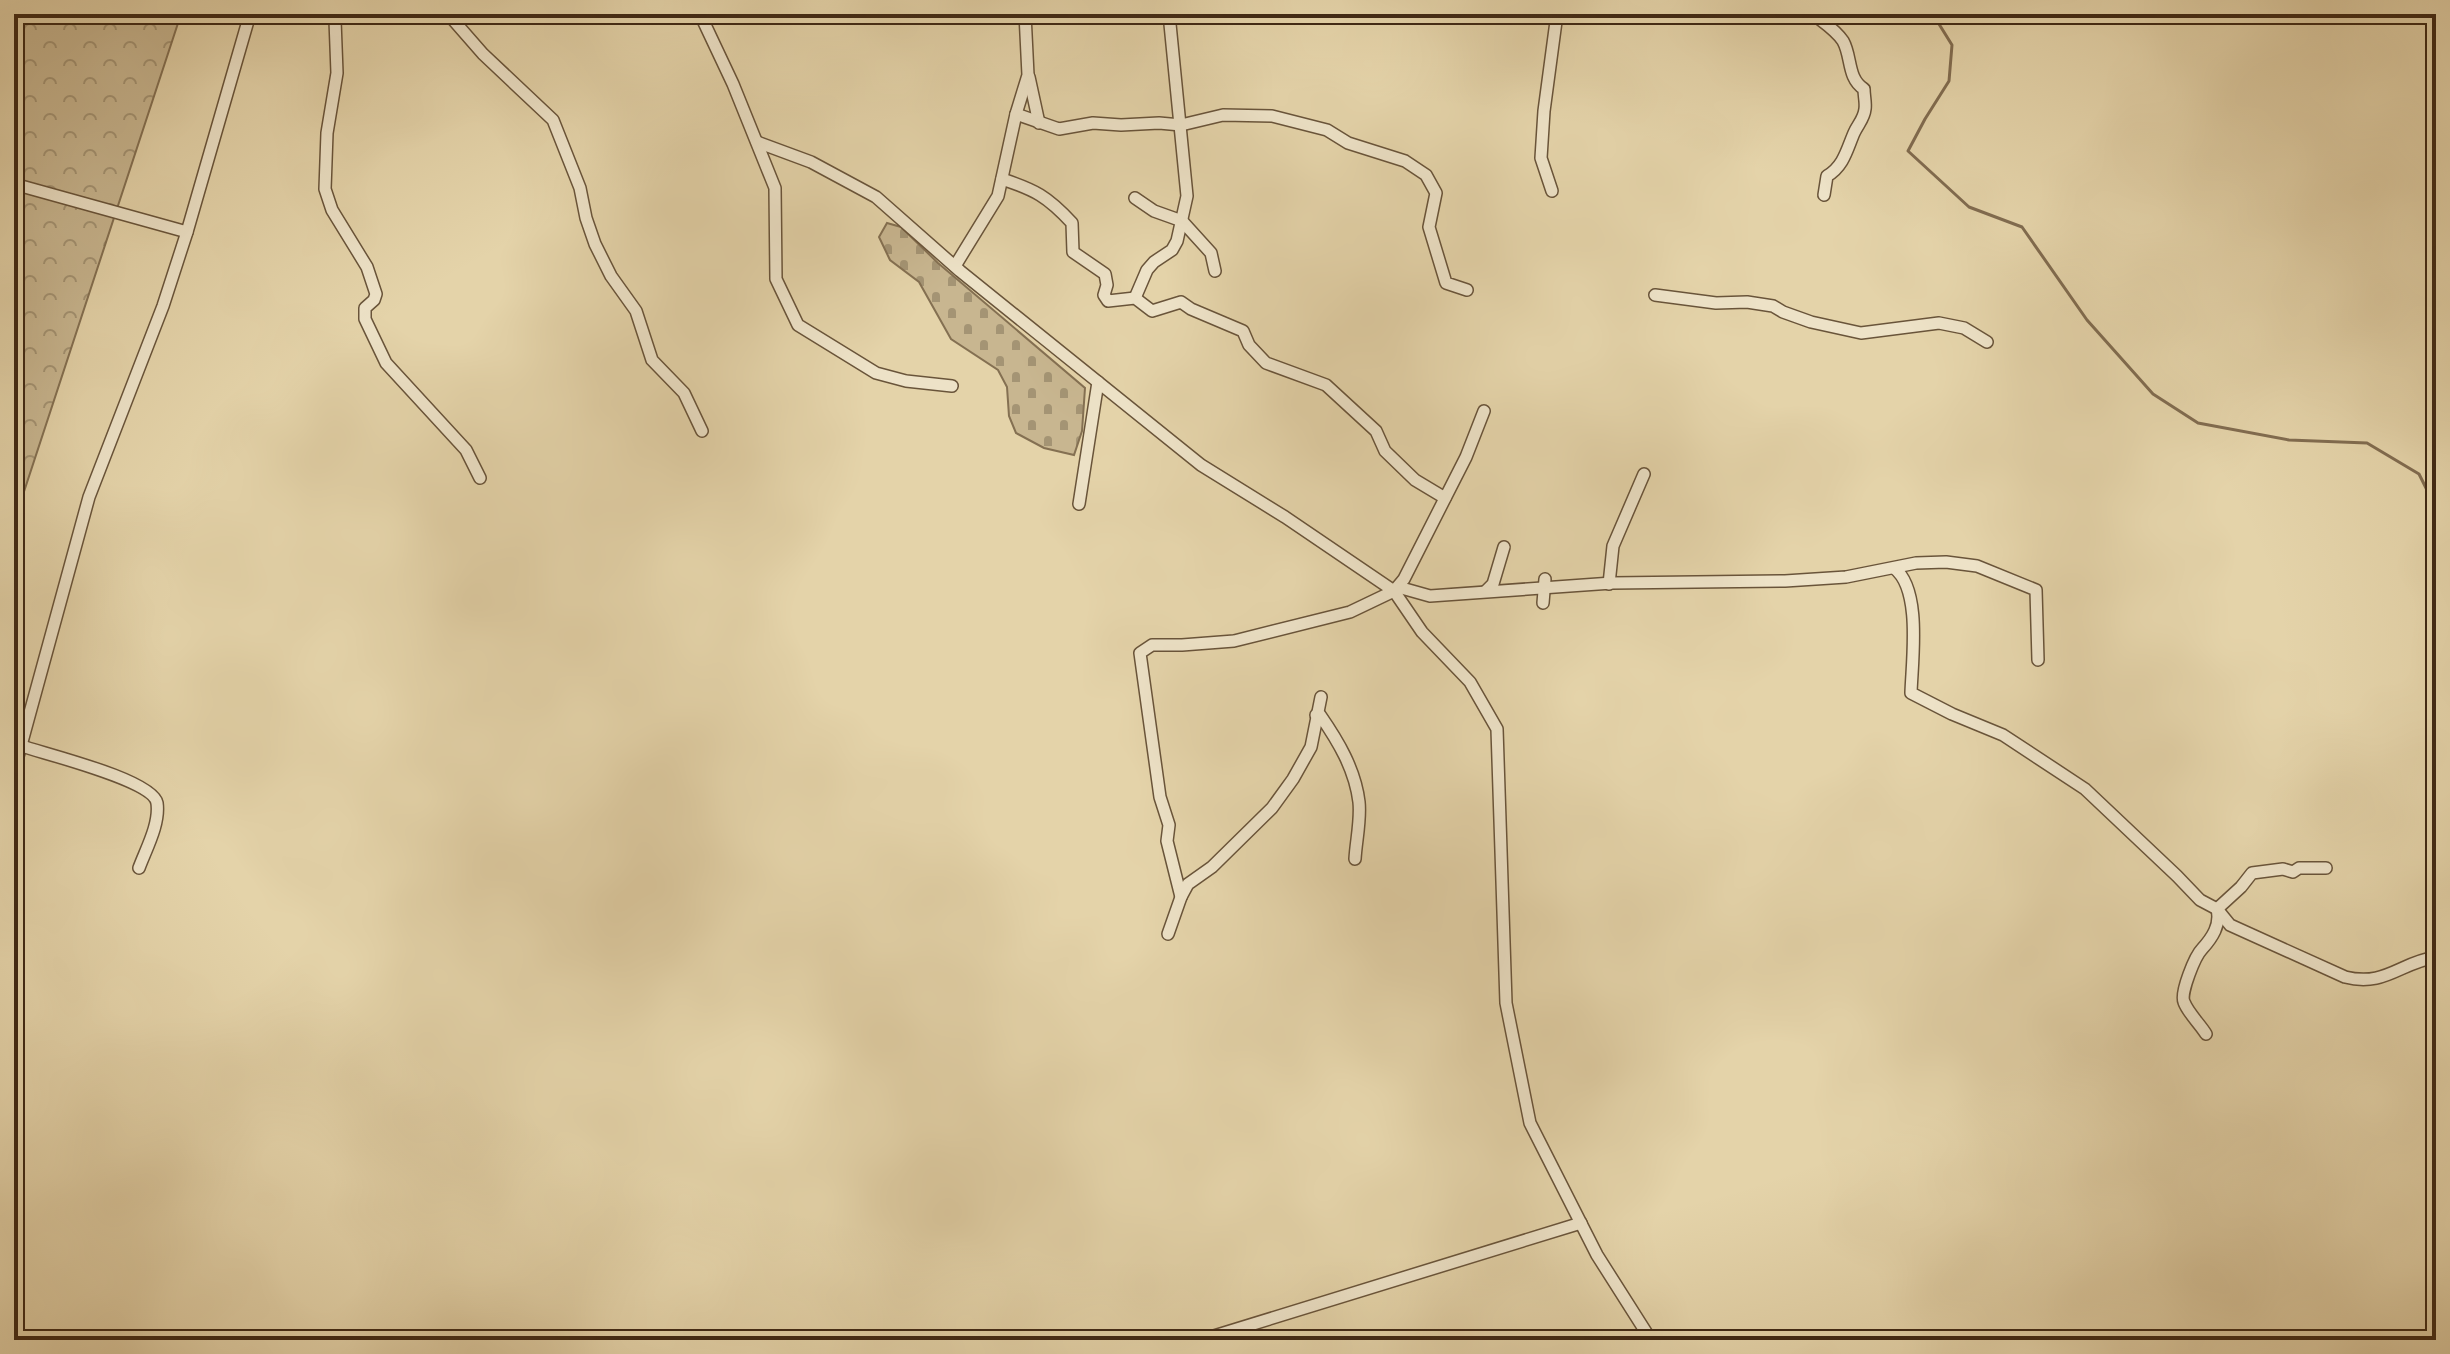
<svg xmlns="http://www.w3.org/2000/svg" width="2450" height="1354" viewBox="0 0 2450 1354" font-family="'Gentium Book Plus',serif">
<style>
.forest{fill:url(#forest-crowns);stroke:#847052;stroke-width:2}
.cemetery{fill:url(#cemetery-stones);stroke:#847052;stroke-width:2}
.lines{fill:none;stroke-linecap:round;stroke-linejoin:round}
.stream{stroke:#816c50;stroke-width:3}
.street-casing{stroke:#69543a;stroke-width:14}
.street{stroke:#ede2c7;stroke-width:11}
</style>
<defs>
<pattern id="forest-crowns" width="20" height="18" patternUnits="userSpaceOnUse" patternTransform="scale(2)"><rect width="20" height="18" fill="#c8b690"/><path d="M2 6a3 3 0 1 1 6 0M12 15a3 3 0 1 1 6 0" fill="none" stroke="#a49474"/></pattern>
<pattern id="cemetery-stones" width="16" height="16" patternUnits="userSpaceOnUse" patternTransform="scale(2)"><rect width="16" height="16" fill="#c8b690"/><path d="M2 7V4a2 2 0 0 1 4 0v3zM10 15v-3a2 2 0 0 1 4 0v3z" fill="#a49474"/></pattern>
</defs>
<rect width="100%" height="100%" fill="#e4d3a9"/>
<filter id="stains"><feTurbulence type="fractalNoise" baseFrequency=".0025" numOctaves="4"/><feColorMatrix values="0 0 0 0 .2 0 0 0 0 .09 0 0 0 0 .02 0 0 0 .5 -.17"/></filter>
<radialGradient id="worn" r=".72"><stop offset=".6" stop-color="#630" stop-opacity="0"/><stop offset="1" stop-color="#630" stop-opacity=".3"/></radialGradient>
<polygon class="forest" points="14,14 181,14 14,522"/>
<polygon class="cemetery" points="887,223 901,227 938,263 1085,388 1082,431 1074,455 1044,448 1016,433 1009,416 1007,387 998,370 951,339 919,282 890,260 879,237"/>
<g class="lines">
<polyline class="stream" points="1928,14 1934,16 1952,45 1949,81 1925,119 1908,151 1969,207 2022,227 2087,320 2153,394 2198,423 2289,440 2367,443 2419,474 2436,508"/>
<g class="street-casing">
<g id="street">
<polyline points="326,14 335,20 344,14"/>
<polyline points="448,14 483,54 553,120 580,188 586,218 595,244 611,276 636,311 652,360 684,393 702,431"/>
<polyline points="700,14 733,84 775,188 776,279 798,325 876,373 906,381 952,386"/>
<path d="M1813 14C1823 22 1836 30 1843 41 1852 57 1847 78 1864 89 1864 96 1866 103 1865 109 1864 119 1858 124 1854 133 1847 149 1844 166 1827 176L1824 195"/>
<polyline points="335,20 337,73 327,133 325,189 332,210 367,267 376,294 374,300 365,308 365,319 386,363 466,450 480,478"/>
<polyline points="1029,77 1039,123"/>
<polyline points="1016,114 1059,129 1093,123 1121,125 1159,123 1181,125 1223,115 1272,116 1327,130 1348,143 1405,161 1426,175 1436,193 1429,227 1446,283 1467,290"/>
<polyline points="757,142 811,162 876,197 960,271 1201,465 1285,517 1394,591 1422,632 1470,682 1497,729 1506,1003 1530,1123 1597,1255 1651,1340"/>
<path d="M1002 179C1035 190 1047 196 1072 223L1073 252 1105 274 1107 285 1104 295 1108 301 1135 298 1152 311 1181 302 1191 309 1243 331 1249 345 1266 363 1326 385 1376 431 1385 451 1415 480 1445 498"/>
<polyline points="14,184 187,232"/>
<polyline points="1552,191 1541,158 1544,111 1557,14"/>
<polyline points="1135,198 1154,211 1182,221 1211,253 1215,271"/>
<polyline points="955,266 998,196 1016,114 1028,75 1025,14"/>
<polyline points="1655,295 1716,303 1747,302 1773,306 1783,312 1811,322 1861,333 1939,323 1964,328 1987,342"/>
<polyline points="1135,298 1147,270 1154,262 1172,250 1177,241 1187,196 1169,14"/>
<polyline points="1079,504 1098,382"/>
<path d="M1894 568C1922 589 1912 660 1911 693L1952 714 2003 735 2085 789 2177 876 2200 900 2217 909 2230 925 2345 977C2385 987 2399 963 2436 957"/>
<polyline points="1609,584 1613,546 1644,474"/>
<polyline points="1398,587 1430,596 1612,583 1785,581 1846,577 1916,563 1946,562 1977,566 2036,590 2038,660"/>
<polyline points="1486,591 1493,584 1504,547"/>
<polyline points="1543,603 1545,579"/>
<polyline points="1321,697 1311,747 1293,779 1272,808 1212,867 1188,884 1181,897 1167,841 1169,825 1160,797 1140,653 1152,645 1182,645 1234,641 1350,612 1394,591 1404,579 1466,457 1484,411"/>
<path d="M1316 715H1320C1338 741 1355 769 1359 802 1361 820 1356 841 1355 859"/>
<path d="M22 746C45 754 153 780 157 803 160 824 146 849 139 868"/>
<polyline points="14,771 89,497 163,306 187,232 250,14"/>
<polyline points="1168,934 1181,897"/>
<path d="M2206 1034C2200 1024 2188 1013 2184 1002 2180 993 2195 956 2202 949 2212 938 2221 925 2217 909L2241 887 2252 873 2283 869 2293 872 2299 868H2326"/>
<polyline points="1201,1340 1581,1223"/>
</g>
</g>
<use href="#street" class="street"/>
</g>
<rect width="2450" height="1354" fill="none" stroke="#e4d3a9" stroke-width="48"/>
<rect x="16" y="16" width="2418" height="1322" fill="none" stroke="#402915" stroke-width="4"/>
<rect x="24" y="24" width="2402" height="1306" fill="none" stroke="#402915" stroke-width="2"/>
<rect width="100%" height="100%" filter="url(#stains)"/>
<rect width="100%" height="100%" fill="url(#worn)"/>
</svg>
